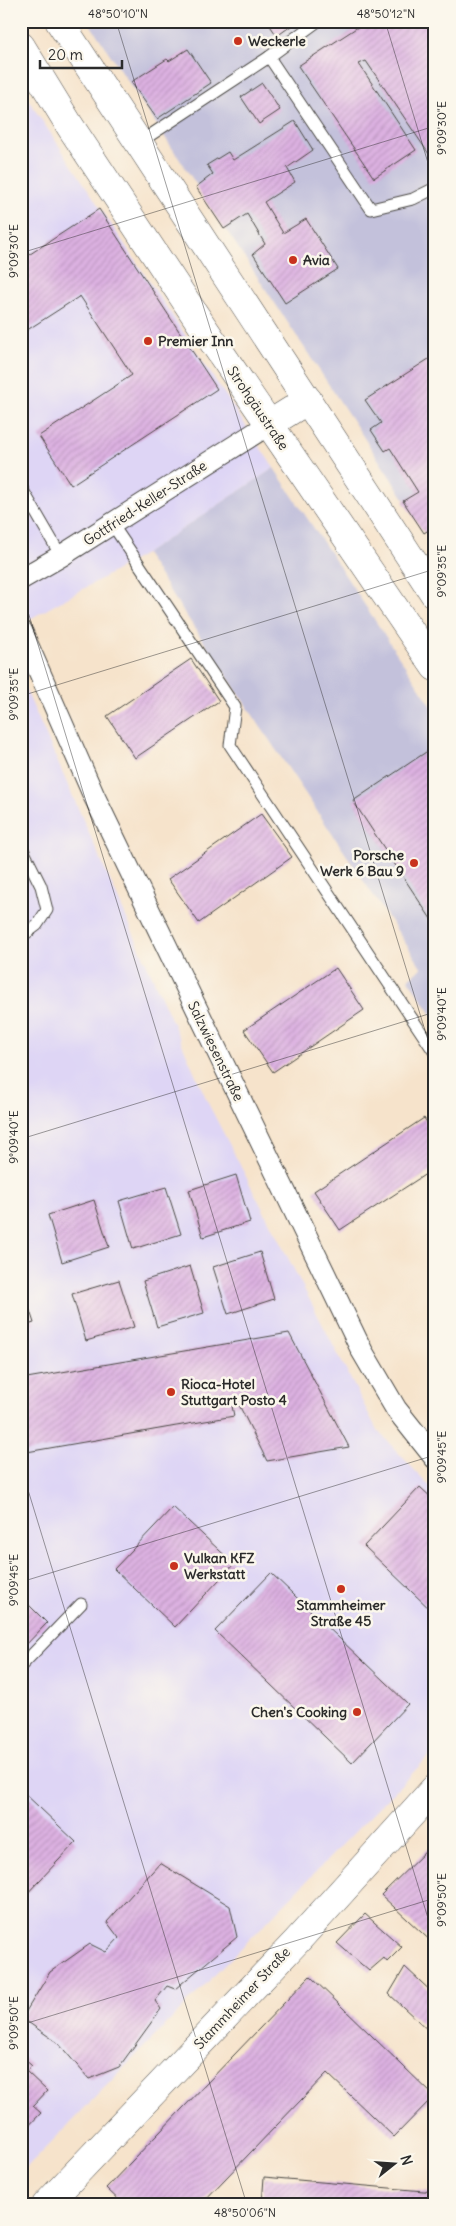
<svg xmlns="http://www.w3.org/2000/svg" width="456" height="2226" viewBox="0 0 456 2226" font-family="Delius,sans-serif">
<style>
.built{fill:#ded5f5}
.industrial{fill:#c3c1db}
.building{fill:url(#building-hatch)}
.lines{fill:none;stroke-linecap:round;stroke-linejoin:round}
.lane-casing{stroke:#494743;stroke-width:13}
.street-casing{stroke:#494743;stroke-width:23}
.secondary-casing{stroke:#494743;stroke-width:29}
.lane{stroke:#fff;stroke-width:11}
.street{stroke:#fff;stroke-width:21}
.secondary{stroke:#fff;stroke-width:28}
.ticks{fill:none;stroke:#2b2b2b;stroke-width:1;stroke-opacity:0.45}
.poi-dot{fill:#c8321e;stroke:#fbf7ec;stroke-width:2}
.labels{text-anchor:middle;stroke-width:5;stroke-linejoin:round;paint-order:stroke}
.poi-label{font-size:14px;font-weight:bold;fill:#2b2b2b;stroke:#fbf7ec;text-anchor:start}
.street-label{font-size:14px;fill:#2b2b2b;stroke:#fbf7ec}
.neatline{fill:none;stroke:#2b2b2b;stroke-width:2}
.ticks-label{font-size:12px;text-anchor:middle;fill:#2b2b2b}
</style>
<defs>
<pattern id="building-hatch" width="6" height="6" patternUnits="userSpaceOnUse" patternTransform="scale(1.25)"><rect width="6" height="6" fill="#dcb1e1"/><path d="M-1 1l2-2M0 6l6-6M5 7l2-2" fill="none" stroke="#bd98c1"/></pattern>
</defs>
<rect width="100%" height="100%" fill="#fbf7ec"/>
<filter id="ink" filterUnits="userSpaceOnUse"><feTurbulence type="fractalNoise" baseFrequency=".02" numOctaves="2"/><feDisplacementMap in="SourceGraphic" scale="10" xChannelSelector="R" yChannelSelector="G"/><feConvolveMatrix kernelMatrix="1 2 1 2 8 2 1 2 1" color-interpolation-filters="sRGB"/></filter>
<filter id="wash" filterUnits="userSpaceOnUse"><feTurbulence type="fractalNoise" baseFrequency=".0096" numOctaves="4" result="noise"/><feDisplacementMap in="SourceGraphic" scale="20" xChannelSelector="R" yChannelSelector="G"/><feGaussianBlur stdDeviation="1.12" result="paint"/><feColorMatrix in="noise" values="0 0 0 0 0 0 0 0 0 0 0 0 0 0 0 0 0 1.4 0 .05"/><feComposite in="paint" operator="in"/></filter>
<g filter="url(#wash)">
<rect width="100%" height="100%" fill="#f6e3cb"/>
<g class="built">
<polygon points="21,89 274,468 145,554 21,624"/>
<polygon points="21,679 209,1105 377,1430 435,1492 435,1750 21,2173"/>
</g>
<g class="industrial">
<polygon points="88,21 435,21 435,545"/>
<polygon points="274,468 435,711 435,1019 408,979 422,968 145,554"/>
</g>
<g id="blocks">
<g class="building">
<polygon points="267,21 298,21 277,36"/>
<polygon points="367,21 435,21 435,154 431,157 366,61 359,64 416,150 374,178 298,66"/>
<polygon points="188,49 211,83 157,119 131,82 167,59 169,61"/>
<polygon points="262,83 280,110 259,124 241,97"/>
<polygon points="295,121 313,150 287,168 295,182 264,202 283,233 306,219 338,269 285,303 253,254 265,244 247,214 224,229 196,187 213,174 207,165 228,152 233,160"/>
<polygon points="99,209 217,389 71,485 39,436 132,375 80,296 21,334 21,260"/>
<polygon points="435,355 435,526 424,533 403,501 418,492 390,448 385,451 371,430 381,423 365,400"/>
<polygon points="191,659 219,701 135,758 107,716"/>
<polygon points="435,746 435,925 353,801"/>
<polygon points="261,814 292,857 199,923 168,879"/>
<polygon points="336,968 364,1010 273,1072 244,1030"/>
<polygon points="424,1118 435,1134 435,1168 340,1230 314,1191"/>
<polygon points="236,1175 250,1222 203,1237 189,1190"/>
<polygon points="166,1187 181,1234 133,1249 119,1201"/>
<polygon points="94,1200 109,1247 62,1262 48,1215"/>
<polygon points="260,1252 274,1299 228,1314 213,1267"/>
<polygon points="190,1266 204,1313 157,1327 143,1281"/>
<polygon points="119,1280 134,1327 86,1341 72,1294"/>
<polygon points="21,1284 34,1323 21,1327"/>
<polygon points="289,1333 349,1447 267,1461 239,1405 232,1406 234,1416 21,1453 21,1379"/>
<polygon points="420,1487 435,1501 435,1614 364,1546"/>
<polygon points="173,1507 234,1564 175,1627 114,1569"/>
<polygon points="271,1573 408,1704 352,1763 215,1631"/>
<polygon points="24,1600 47,1623 21,1650 21,1603"/>
<polygon points="21,1790 76,1842 21,1900"/>
<polygon points="432,1845 435,1847 435,1945 381,1895"/>
<polygon points="160,1863 230,1906 237,1937 175,1989 167,1986 155,2001 161,2009 119,2067 89,2079 58,2043 22,2018 50,1972 90,1944 106,1952 119,1938 107,1922"/>
<polygon points="365,1914 402,1947 387,1962 384,1958 369,1971 337,1943"/>
<polygon points="405,1967 435,1995 435,2027 430,2032 389,1994"/>
<polygon points="310,1976 434,2096 394,2137 327,2073 200,2205 124,2205 106,2188"/>
<polygon points="21,2056 32,2066 26,2071 47,2091 33,2106 41,2113 21,2134"/>
<polygon points="264,2177 435,2192 435,2205 262,2205"/>
</g>
</g>
</g>
<g filter="url(#ink)">
<use href="#blocks" fill-opacity="0" stroke="#494743" stroke-width="1"/>
<g class="lines">
<g class="lane-casing">
<g id="lane">
<polyline points="269,57 371,209 413,199 435,188"/>
<polyline points="140,142 269,57 318,21"/>
<polyline points="21,487 61,556"/>
<polyline points="112,524 235,707 230,745 435,1053"/>
<polyline points="21,846 41,886 47,910 37,925 21,937"/>
<polyline points="21,1666 81,1604"/>
<polyline points="61,2190 75,2205"/>
</g>
</g>
<g class="street-casing">
<g id="street">
<polyline points="21,579 61,556 268,425"/>
<polyline points="21,630 94,796 362,1351 396,1409 435,1458"/>
</g>
</g>
<g class="secondary-casing">
<g id="secondary">
<polyline points="59,21 435,595"/>
<polyline points="21,46 70,126 203,327 435,667"/>
<polyline points="268,425 308,400"/>
<polyline points="46,2205 297,1941 435,1788"/>
</g>
</g>
<use href="#lane" class="lane"/>
<use href="#street" class="street"/>
<use href="#secondary" class="secondary"/>
</g>
</g>
<path class="ticks" d="M116 21 435 1063M385 21 435 186M21 253 435 126M21 589 435 1941M21 696 435 569M21 1139 435 1012M21 1467 247 2205M21 1582 435 1455M21 2025 435 1898"/>
<g class="poi-dot">
<circle cx="238" cy="41" r="5"/>
<circle cx="293" cy="260" r="5"/>
<circle cx="148" cy="341" r="5"/>
<circle cx="414" cy="863" r="5"/>
<circle cx="171" cy="1392" r="5"/>
<circle cx="174" cy="1566" r="5"/>
<circle cx="341" cy="1589" r="5"/>
<circle cx="357" cy="1712" r="5"/>
</g>
<g class="labels">
<g class="poi-label">
<text x="248" y="46">Weckerle</text>
<text x="303" y="265">Avia</text>
<text x="158" y="346">Premier Inn</text>
<text x="404" y="860" text-anchor="end">Porsche<tspan x="404" dy="16">Werk 6 Bau 9</tspan></text>
<text x="181" y="1389">Rioca-Hotel<tspan x="181" dy="16">Stuttgart Posto 4</tspan></text>
<text x="184" y="1563">Vulkan KFZ<tspan x="184" dy="16">Werkstatt</tspan></text>
<text x="341" y="1610" text-anchor="middle">Stammheimer<tspan x="341" dy="16">Straße 45</tspan></text>
<text x="347" y="1717" text-anchor="end">Chen's Cooking</text>
</g>
<g class="street-label">
<text transform="translate(258 408) rotate(56)" y="5">Strohgäustraße</text>
<text transform="translate(145 503) rotate(-33)" y="5">Gottfried-Keller-Straße</text>
<text transform="translate(216 1051) rotate(64)" y="5">Salzwiesenstraße</text>
<text transform="translate(242 1998) rotate(-47)" y="5">Stammheimer Straße</text>
</g>
</g>
<rect width="456" height="2226" fill="none" stroke="#fbf7ec" stroke-width="55"/>
<g transform="translate(394 2164) rotate(73)" stroke="#fbf7ec" stroke-width="4" paint-order="stroke">
<path d="M0-4L9 19L0 12L-9 19Z" fill="#2b2b2b"/>
<text y="-8" font-size="14" font-weight="bold" text-anchor="middle" fill="#2b2b2b">N</text>
</g>
<path d="M40 60v8h82v-8" fill="none" stroke="#2b2b2b" stroke-width="2.5"/>
<text x="48" y="60" font-size="15" fill="#2b2b2b" stroke="#fbf7ec" stroke-width="4" paint-order="stroke">20 m</text>
<rect x="28" y="28" width="400" height="2170" class="neatline"/>
<g class="ticks-label">
<text x="118" y="18">48°50'10"N</text>
<text x="386" y="18">48°50'12"N</text>
<text transform="translate(442 128) rotate(-90)" y="4">9°09'30"E</text>
<text transform="translate(14 251) rotate(-90)" y="4">9°09'30"E</text>
<text transform="translate(442 571) rotate(-90)" y="4">9°09'35"E</text>
<text transform="translate(14 694) rotate(-90)" y="4">9°09'35"E</text>
<text transform="translate(442 1014) rotate(-90)" y="4">9°09'40"E</text>
<text transform="translate(14 1137) rotate(-90)" y="4">9°09'40"E</text>
<text transform="translate(442 1457) rotate(-90)" y="4">9°09'45"E</text>
<text transform="translate(14 1580) rotate(-90)" y="4">9°09'45"E</text>
<text transform="translate(442 1900) rotate(-90)" y="4">9°09'50"E</text>
<text transform="translate(14 2023) rotate(-90)" y="4">9°09'50"E</text>
<text x="245" y="2217">48°50'06"N</text>
</g>
</svg>
